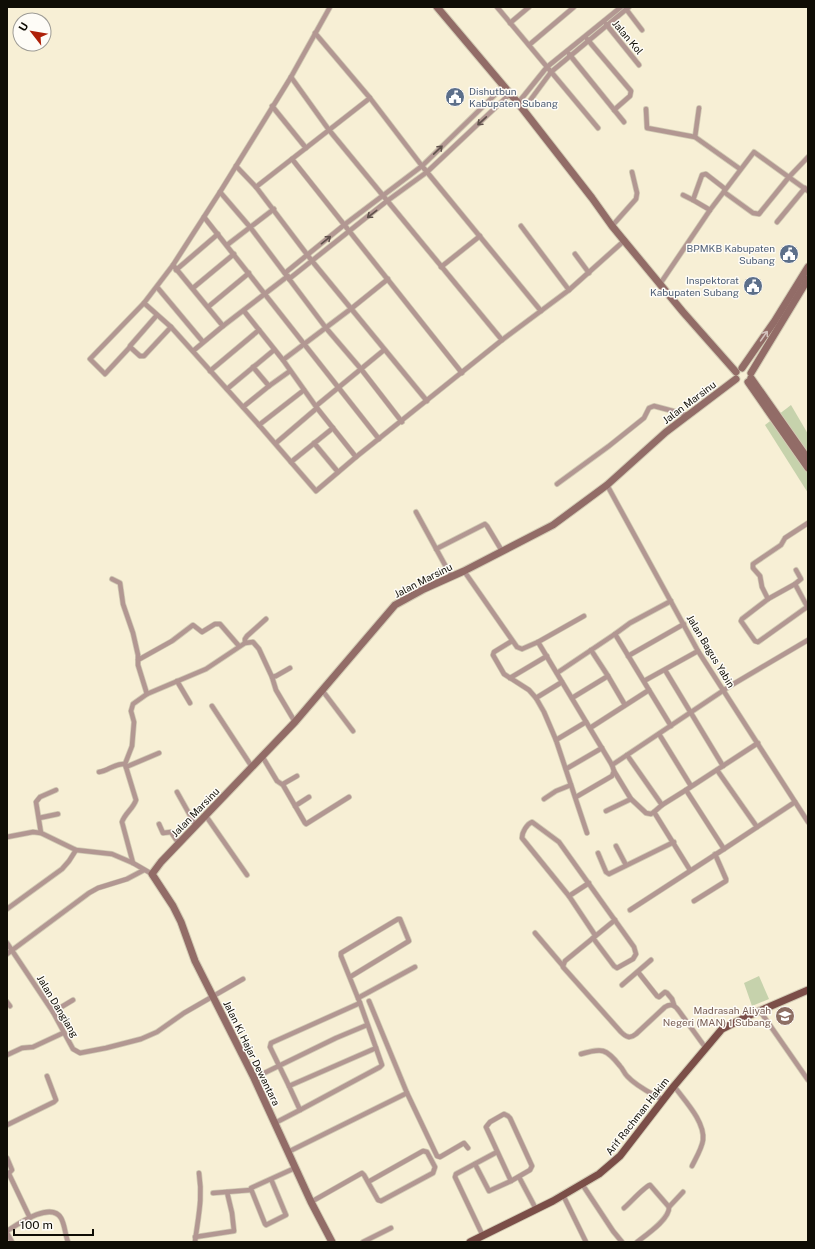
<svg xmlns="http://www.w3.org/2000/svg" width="815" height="1249" viewBox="0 0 815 1249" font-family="'Public Sans',sans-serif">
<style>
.green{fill:#c6d2ac}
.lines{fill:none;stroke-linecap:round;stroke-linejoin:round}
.street-casing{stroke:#d2cbb4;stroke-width:6}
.secondary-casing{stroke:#d2cbb4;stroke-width:9}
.primary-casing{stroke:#d2cbb4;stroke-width:9}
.street{stroke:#b29792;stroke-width:4.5}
.secondary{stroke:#926c67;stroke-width:7}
.primary{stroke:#7b4e48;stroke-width:7}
.oneway{stroke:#60524c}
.oneway2{stroke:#d3c2bd}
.labels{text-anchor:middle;stroke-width:3;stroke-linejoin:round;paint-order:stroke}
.street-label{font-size:10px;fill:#0f0d05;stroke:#fefcf7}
.service-label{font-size:10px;fill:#4e5e75;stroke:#fefcf7;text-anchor:end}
.education-label{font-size:10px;fill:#785e54;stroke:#fefcf7;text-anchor:end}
</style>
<rect width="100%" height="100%" fill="#f7efd5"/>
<g class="green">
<polygon points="791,405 808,434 808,493 765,425"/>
<polygon points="759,976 769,999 752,1006 744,983"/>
</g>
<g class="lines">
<g class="street-casing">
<g id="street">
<polyline points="497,7 598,128"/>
<polyline points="626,9 642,30"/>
<polyline points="510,23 529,7"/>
<polyline points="606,24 639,65"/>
<polyline points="315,33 370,98 422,166 541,311"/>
<polyline points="587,39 631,91 630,96 614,110"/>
<polyline points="529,45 574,7"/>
<polyline points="569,54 624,122"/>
<polyline points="291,77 329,130 502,340"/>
<polyline points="518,103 547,67 621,7"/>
<polyline points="272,106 306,148"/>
<polyline points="646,109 647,128 695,137 740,169"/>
<polyline points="523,110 551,72 629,7"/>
<polyline points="695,137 699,108"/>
<polyline points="292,159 462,373"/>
<polyline points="236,166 256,187 312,261 427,401"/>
<polyline points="256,187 370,98"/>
<polyline points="220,192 250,227 326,328 361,369 402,422"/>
<polyline points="724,192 753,213 759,214 789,177 808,157"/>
<polyline points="683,195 693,200"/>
<polyline points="710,210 693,200 702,175 706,174 724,188 725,191"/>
<polyline points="204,217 379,439"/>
<polyline points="777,222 805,188"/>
<polyline points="521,226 569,290"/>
<polyline points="612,226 636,199 637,193 632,172"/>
<polyline points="227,245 274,209"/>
<polyline points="575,254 589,273"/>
<polyline points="173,265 223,326"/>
<polyline points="441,267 480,236"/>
<polyline points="176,270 218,234"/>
<polyline points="285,273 344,225 422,166 504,86"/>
<polyline points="289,279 387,201 427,172 510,94"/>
<polyline points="660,284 710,210 754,152 808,191"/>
<polyline points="157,287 203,342"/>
<polyline points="193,288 234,254"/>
<polyline points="144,303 171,327 259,425 316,491 356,457 502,340 569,290 625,240"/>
<polyline points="208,307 249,273"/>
<polyline points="244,311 283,360 317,408 356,457"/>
<polyline points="157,315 130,346 130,347 140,356 144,356 171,327"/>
<polyline points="130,347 105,374 90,359 144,303 173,265 220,192 291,77 330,7"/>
<polyline points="193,351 223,326 288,276"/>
<polyline points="283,360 352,308 388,279"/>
<polyline points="253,367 269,386"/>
<polyline points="210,371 259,330"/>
<polyline points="227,389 274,350"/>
<polyline points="316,406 384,350"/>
<polyline points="243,407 269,386 290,371"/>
<polyline points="259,425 304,390"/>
<polyline points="276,443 317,408"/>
<polyline points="314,443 338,472"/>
<polyline points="291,462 333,428"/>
<polyline points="557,484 609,446 644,418 649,408 654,406 688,415"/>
<polyline points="607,485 698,651 808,822"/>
<polyline points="416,512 451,576"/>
<polyline points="436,549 485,524 487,526 502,551"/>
<polyline points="464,571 517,647 522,649 538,642 612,765 614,771 612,776 576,797"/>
<polyline points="112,579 120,583 123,604 133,633 138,655 138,665 147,694"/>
<polyline points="795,584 801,579 796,570"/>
<polyline points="768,599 762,587 760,576 753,568 753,564 781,545 785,538 808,523"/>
<polyline points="807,607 758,642 755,641 741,621 742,619 768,599 795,584 808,608"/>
<polyline points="512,641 494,652 493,655 504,674 529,690 536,698 544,712 556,740"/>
<polyline points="538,642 584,616"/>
<polyline points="245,643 245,639 247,636 266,619"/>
<polyline points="628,656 684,624"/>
<polyline points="138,660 172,641 193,625 202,632 215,624 220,624 239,646"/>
<polyline points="290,668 276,676 272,677 276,690 295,722"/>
<polyline points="665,670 723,766"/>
<polyline points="557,673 615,634 630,623 671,601"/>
<polyline points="608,676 625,705"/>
<polyline points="510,678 547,656"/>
<polyline points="177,681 190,703"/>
<polyline points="644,681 698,651"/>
<polyline points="322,690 353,731"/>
<polyline points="649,690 671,726"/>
<polyline points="536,698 562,682"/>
<polyline points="572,698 608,676 591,650"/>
<polyline points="212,706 252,767"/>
<polyline points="586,722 556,740 587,833"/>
<polyline points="590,728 649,690 615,634"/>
<polyline points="659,734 691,786"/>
<polyline points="758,743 686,790 724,849 795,802"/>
<polyline points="627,755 662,805 686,790"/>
<polyline points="262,756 277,781 283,785 305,823 306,824 349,797"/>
<polyline points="612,765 730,686 808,640"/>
<polyline points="126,767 159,753"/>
<polyline points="566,769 602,748"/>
<polyline points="717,770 757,827"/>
<polyline points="614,771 631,799 646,813 651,814 654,812"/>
<path d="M99 772C108 771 115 763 125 764"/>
<polyline points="283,784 297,776"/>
<polyline points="177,792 196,826"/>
<polyline points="544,799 556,791 571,785"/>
<polyline points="662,805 654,812 690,870"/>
<polyline points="295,806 309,797"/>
<polyline points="606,811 631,799"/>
<polyline points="206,816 247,875"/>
<polyline points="39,818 58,814"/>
<polyline points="159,824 163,833 171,832 179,844"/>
<polyline points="41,833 36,802 40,797 56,790"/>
<polyline points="7,837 33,832 41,833 76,850 112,854 133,863 152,874"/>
<polyline points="616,846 626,865"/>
<polyline points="598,853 606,872 609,874 674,842"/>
<path d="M133 863 122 822C125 813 133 809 136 800L125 764 132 746 134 722 131 711 133 704 147 694 206 669 245 643 253 642 259 649 272 677"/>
<polyline points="569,896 589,883"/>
<polyline points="694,901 726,881 726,879 715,854"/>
<polyline points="7,909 62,869 69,861 76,850"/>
<polyline points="630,910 724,849"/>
<path d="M615 920 565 961 563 966V967L621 1032C626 1037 630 1039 636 1034L665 1007C671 1003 675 1005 679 1011L705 1047"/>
<polyline points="535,933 563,966"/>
<path d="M593 938 614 966 617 968 633 959 636 954 634 947 559 842 532 822C527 824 522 832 522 838L569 896 595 935"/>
<polyline points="7,943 53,1012 73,1049 80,1053 106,1048 141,1039 157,1032 184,1013 243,979"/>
<polyline points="7,954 89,893 98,888 127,879 144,870"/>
<polyline points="638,972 657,996 659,997 665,992 667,993 672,999 674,1005"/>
<polyline points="350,977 409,941 400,919 398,919 341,953 341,956 360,1003"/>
<polyline points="622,985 651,960"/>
<polyline points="358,998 415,967"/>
<polyline points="369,1001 407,1093 437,1156 440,1157 464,1143 468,1148"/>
<polyline points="7,1002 10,1006"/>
<polygon points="360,1003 376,1048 289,1086 270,1047 271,1043"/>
<polyline points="760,1011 808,1080"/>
<polyline points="53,1012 73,1000"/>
<path d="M581 1054C602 1048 606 1048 620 1066 623 1069 624 1073 627 1076 637 1087 651 1093 663 1100"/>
<polyline points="7,1055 22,1048 33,1047 63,1033"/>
<polyline points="254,1078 336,1038 367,1025"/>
<polyline points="289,1086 300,1110 380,1067 382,1065 376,1048"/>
<path d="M674 1086C684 1100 705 1121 703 1140 702 1148 696 1158 692 1166"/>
<polygon points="504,1114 508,1116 510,1118 532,1166 530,1170 511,1181 486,1127 490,1122"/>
<polyline points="275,1123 300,1110"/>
<polyline points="7,1125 54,1102 56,1100 47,1076"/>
<polyline points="288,1152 407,1093"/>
<polyline points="7,1158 12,1170 7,1175"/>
<polyline points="475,1164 489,1191 511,1181"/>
<polyline points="9,1174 30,1218"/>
<polyline points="519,1177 536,1209"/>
<polyline points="271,1179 286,1215 266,1225 265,1224 251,1189 251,1188 295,1168"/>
<polyline points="582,1184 613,1231 622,1242"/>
<polyline points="213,1193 251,1190"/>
<polyline points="563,1195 586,1242"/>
<polyline points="311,1202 362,1173 364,1175 378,1200 381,1201 433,1173 435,1167 427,1152 423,1151 368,1182"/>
<polyline points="669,1207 683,1192"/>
<path d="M624 1208C630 1203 644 1187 650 1185L669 1207C670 1219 646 1235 637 1242"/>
<path d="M7 1231C18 1224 51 1201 61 1218 65 1225 65 1234 68 1242"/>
<polyline points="7,1233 12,1242"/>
<polyline points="483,1236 455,1177 456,1174 497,1152"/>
<polyline points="195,1237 234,1231 232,1213 227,1192"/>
<path d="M195 1242C198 1217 203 1199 199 1173"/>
<polyline points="363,1242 391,1228"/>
</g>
</g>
<g class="secondary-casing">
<g id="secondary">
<polyline points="437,7 518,103 592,198 612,226 683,312 736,372"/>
<polyline points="742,368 774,322 808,267"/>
<polyline points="751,373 808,279"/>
<polyline points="751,378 808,459"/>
<polyline points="748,382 808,468"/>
<polyline points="332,1242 311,1202 254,1078 195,961 181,922 173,906 152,874 161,862 295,722 395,605 424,589 464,571 553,525 607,485 666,432 736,379"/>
</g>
</g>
<g class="primary-casing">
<polyline id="primary" points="470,1242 553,1201 599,1174 620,1156 674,1086 722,1029 750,1015 808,990"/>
</g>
<use href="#street" class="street"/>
<use href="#secondary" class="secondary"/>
<use href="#primary" class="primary"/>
</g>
<defs><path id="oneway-shaft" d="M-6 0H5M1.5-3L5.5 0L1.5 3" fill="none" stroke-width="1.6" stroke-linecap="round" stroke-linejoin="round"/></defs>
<g class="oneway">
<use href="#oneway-shaft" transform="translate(482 121) rotate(137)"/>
<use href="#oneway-shaft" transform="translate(438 150) rotate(-44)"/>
<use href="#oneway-shaft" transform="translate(372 214) rotate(142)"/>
<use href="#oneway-shaft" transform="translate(326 240) rotate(-39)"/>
</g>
<use class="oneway2" href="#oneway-shaft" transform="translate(764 336) rotate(-55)"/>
<defs>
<g id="civic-disc" transform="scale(1)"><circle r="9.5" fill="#5c6f8a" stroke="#fefcf7"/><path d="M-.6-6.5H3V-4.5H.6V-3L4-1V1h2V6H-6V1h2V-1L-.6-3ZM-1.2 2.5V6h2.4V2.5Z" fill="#fff"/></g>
<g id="school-disc" transform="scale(1)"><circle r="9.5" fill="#8d6e63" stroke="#fefcf7"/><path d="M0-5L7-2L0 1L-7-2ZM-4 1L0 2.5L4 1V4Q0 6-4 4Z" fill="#fff"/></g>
</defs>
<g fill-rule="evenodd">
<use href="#civic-disc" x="455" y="97"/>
<use href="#civic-disc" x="789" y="254"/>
<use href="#civic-disc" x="753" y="286"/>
<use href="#school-disc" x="785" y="1016"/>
</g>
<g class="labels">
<g class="street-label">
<text transform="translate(628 37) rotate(50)" y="4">Jalan Kol</text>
<text transform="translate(689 402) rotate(-37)" y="4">Jalan Marsinu</text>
<text transform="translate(423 580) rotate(-27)" y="4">Jalan Marsinu</text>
<text transform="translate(711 651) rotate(59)" y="4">Jalan Bagus Yabin</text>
<text transform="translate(195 812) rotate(-46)" y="4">Jalan Marsinu</text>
<text transform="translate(58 1006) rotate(59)" y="4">Jalan Dangiang</text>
<text transform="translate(252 1053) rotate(64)" y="4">Jalan Ki Hajar Dewantara</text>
<text transform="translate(637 1116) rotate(-52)" y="4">Arif Rachman Hakim</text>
</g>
<g class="service-label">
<text x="469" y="95" text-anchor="start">Dishutbun<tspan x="469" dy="12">Kabupaten Subang</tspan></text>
<text x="775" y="252">BPMKB Kabupaten<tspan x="775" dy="12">Subang</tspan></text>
<text x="739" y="284">Inspektorat<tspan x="739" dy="12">Kabupaten Subang</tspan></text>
</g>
<g class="education-label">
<text x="771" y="1014">Madrasah Aliyah<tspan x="771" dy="12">Negeri (MAN) 1 Subang</tspan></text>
</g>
</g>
<rect width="815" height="1249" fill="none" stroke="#0f0d05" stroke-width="16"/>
<g transform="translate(32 32) rotate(301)"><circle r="19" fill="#fefcf7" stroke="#9e9c96"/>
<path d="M0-3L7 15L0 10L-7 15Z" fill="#ae2008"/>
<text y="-6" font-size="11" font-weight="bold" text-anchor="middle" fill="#0f0d05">U</text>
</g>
<path d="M14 1229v6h79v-6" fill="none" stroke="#0f0d05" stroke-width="2"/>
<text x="20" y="1229" font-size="12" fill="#0f0d05" stroke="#fefcf7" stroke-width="3" paint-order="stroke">100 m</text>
</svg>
